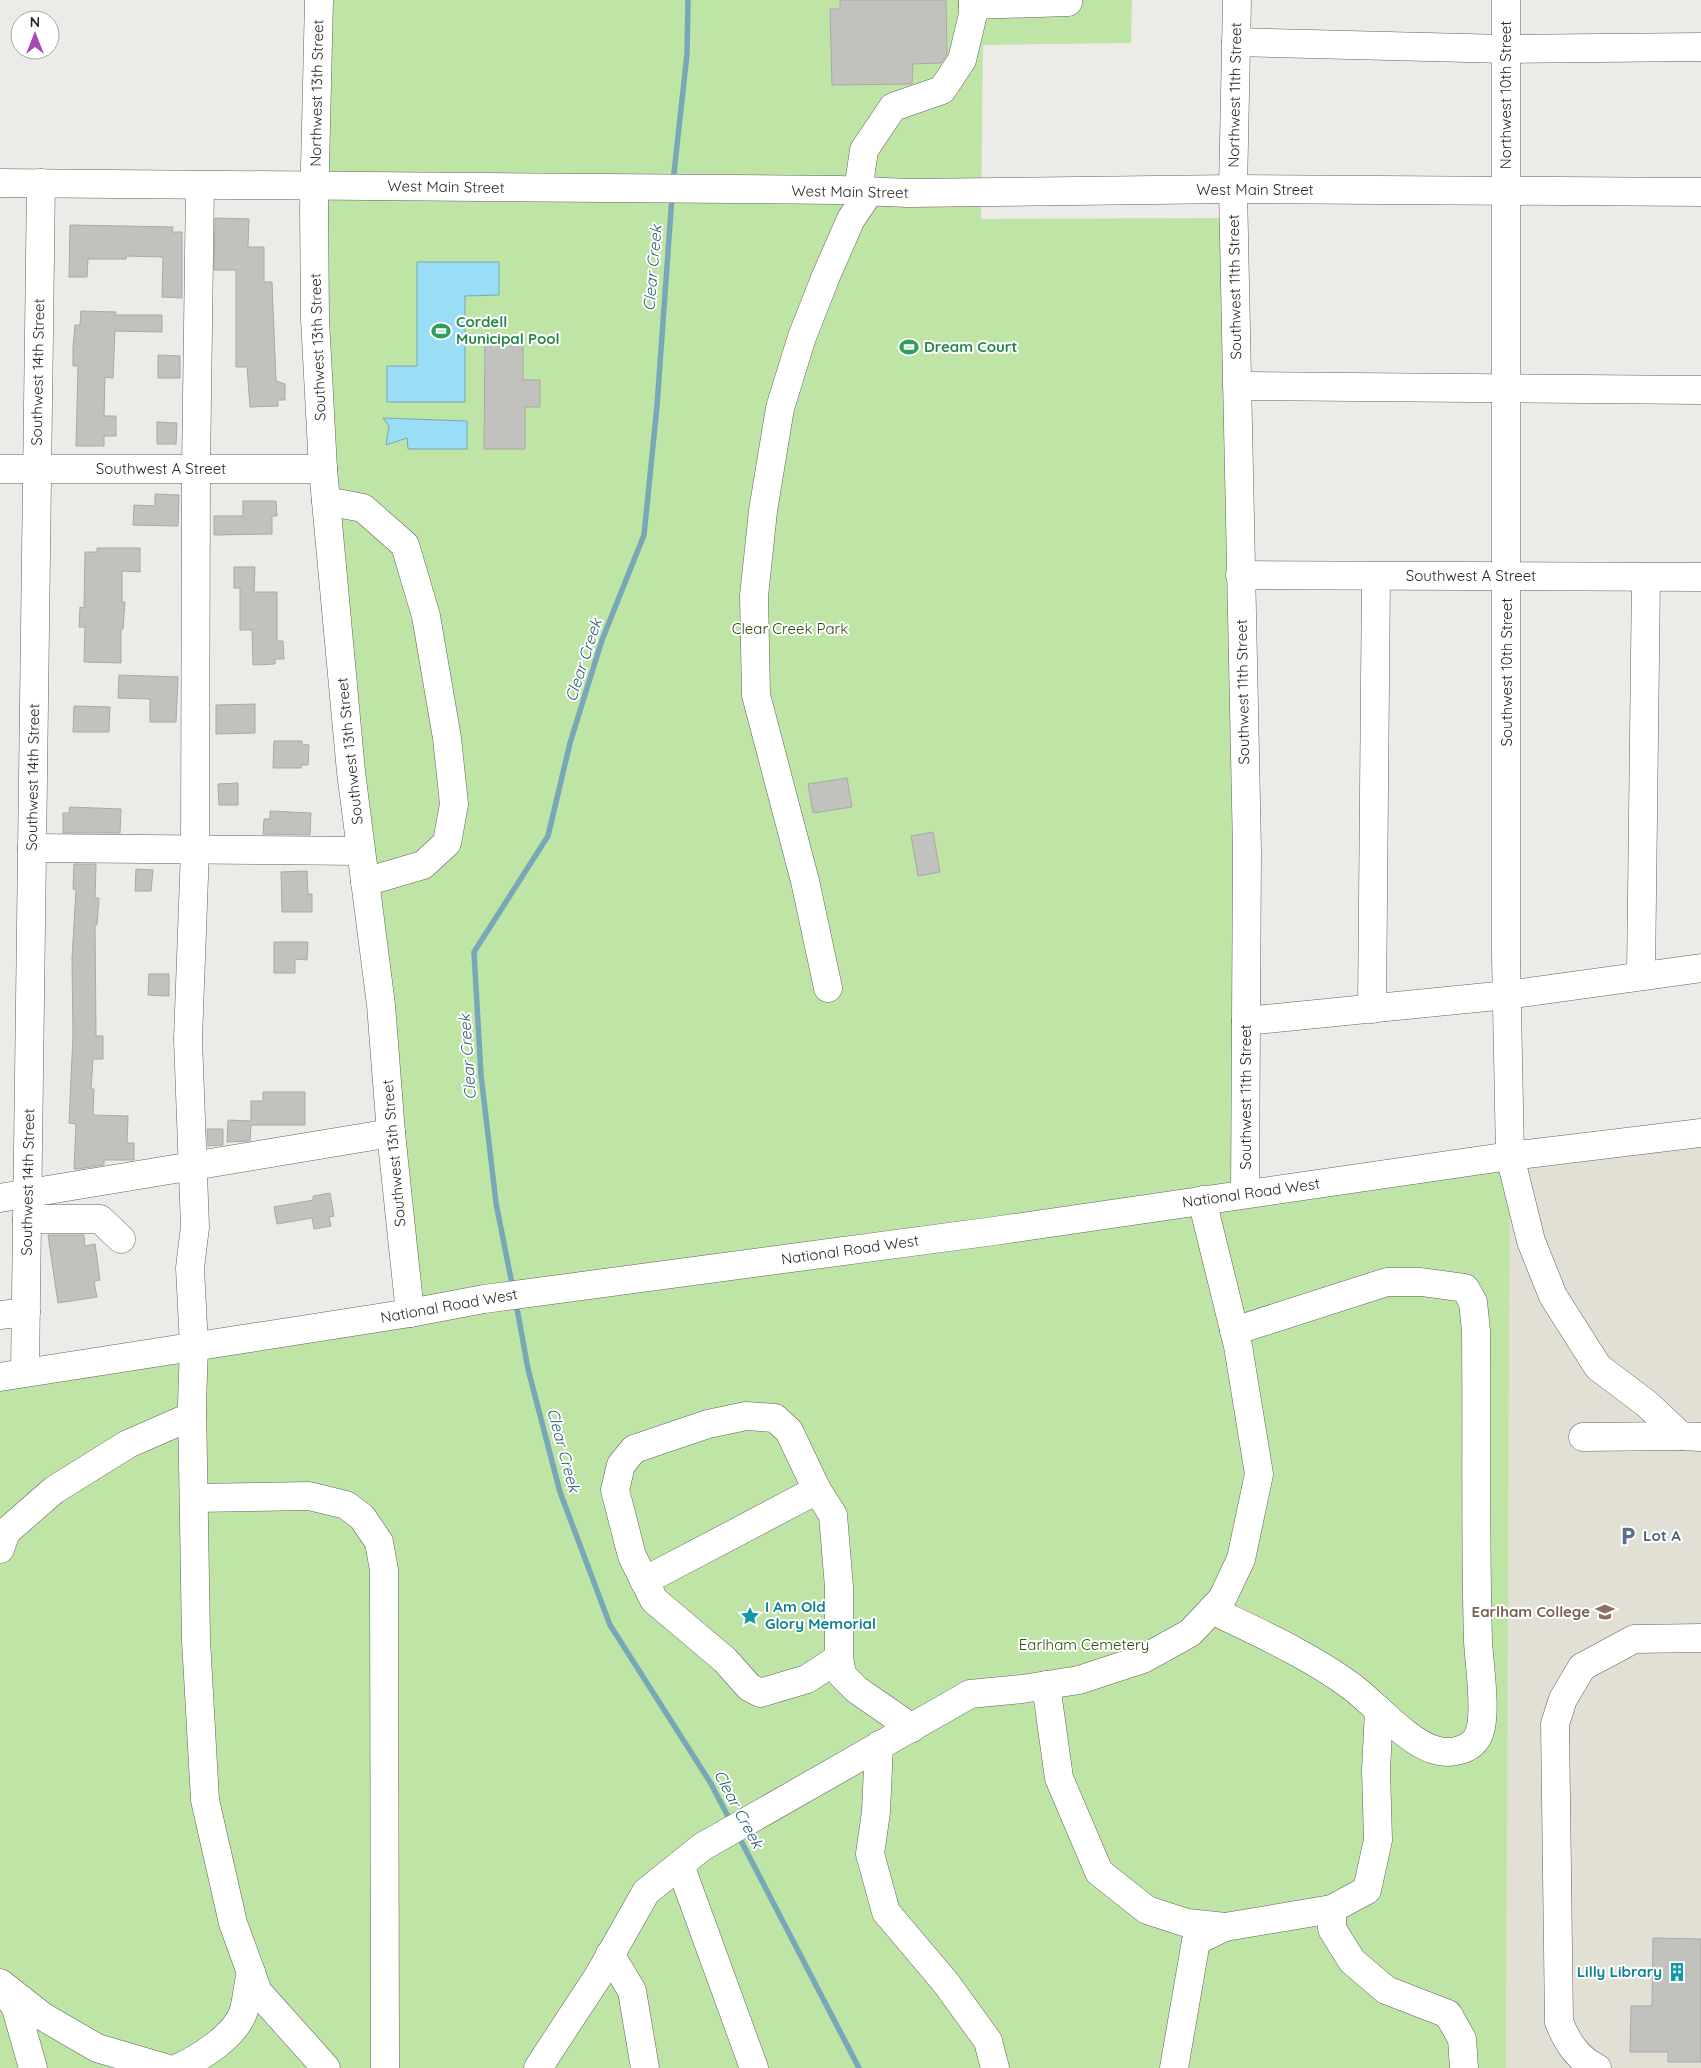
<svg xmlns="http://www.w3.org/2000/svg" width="1701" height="2068" viewBox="0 0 1701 2068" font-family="Quicksand,sans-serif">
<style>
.built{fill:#e2e0d5}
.green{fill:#bee5a5}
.water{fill:#9addf6;stroke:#78a7b8}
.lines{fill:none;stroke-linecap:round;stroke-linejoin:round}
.stream{stroke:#78a7b8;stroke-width:5.5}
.building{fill:#c1c1bd;stroke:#aaa9a6}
.minor-casing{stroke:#62625e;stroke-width:29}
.major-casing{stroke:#62625e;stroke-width:29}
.minor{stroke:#fff;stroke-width:28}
.major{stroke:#fff;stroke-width:28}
.labels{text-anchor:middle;stroke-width:4;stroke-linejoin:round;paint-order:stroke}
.street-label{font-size:15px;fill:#292928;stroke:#fff}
.leisure-label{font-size:15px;font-weight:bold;fill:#27864d;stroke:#fff;text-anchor:start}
.park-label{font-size:15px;fill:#2a490d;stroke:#fff}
.service-label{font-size:15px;font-weight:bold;fill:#4e5e75;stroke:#fff;text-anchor:start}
.culture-label{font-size:15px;font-weight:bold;fill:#0d838f;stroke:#fff;text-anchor:start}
.education-label{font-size:15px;font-weight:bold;fill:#785e54;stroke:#fff;text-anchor:end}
.water-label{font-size:16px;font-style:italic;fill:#2b5f71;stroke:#fff}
</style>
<rect width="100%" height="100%" fill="#ecebe7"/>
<polygon class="built" points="1701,1133 1701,2068 1506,2068 1510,1156"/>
<polygon class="green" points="319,0 1132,0 1131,43 983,45 981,219 1234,218 1245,1194 1510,1156 1506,2068 0,2068 0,1377 409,1313 323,469"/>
<g class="water">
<polygon points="417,262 499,262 499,295 465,296 465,402 387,402 387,366 417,366"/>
<polygon points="383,418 467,421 467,449 408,449 407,438 386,445 389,426"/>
</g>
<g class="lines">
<g class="stream">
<polyline points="673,182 687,54 688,0"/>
<polyline points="513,1289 496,1203 481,1075 474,952 548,836 570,743 602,640 644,535 657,406 672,196"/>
<polyline points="516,1303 528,1369 560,1492 610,1625 710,1782 731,1822"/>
<polyline points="738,1835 859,2068"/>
</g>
</g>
<g class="building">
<polygon points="840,0 946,0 947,54 941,63 913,64 912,84 832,85 830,9 840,9"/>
<polygon points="215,218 249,219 248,247 264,247 264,282 272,282 276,381 285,384 285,400 278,400 278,406 250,407 247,367 236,367 236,270 214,270"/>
<polygon points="70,225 173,227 172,232 182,232 182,298 162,297 163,257 126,256 126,259 88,259 87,277 69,277"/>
<polygon points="81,311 116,312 115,315 162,315 162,332 115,331 113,378 105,377 104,416 116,416 116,436 104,436 104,446 76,446 78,366 73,366 73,348 75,325 80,325"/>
<polygon points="485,337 523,337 523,380 540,380 540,407 525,407 525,449 484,449"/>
<polygon points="158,355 180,356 180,378 158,378"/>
<polygon points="157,422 177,423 176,444 157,444"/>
<polygon points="155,494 179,495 178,526 133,525 134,505 155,506"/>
<polygon points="243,501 276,501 277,516 272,516 272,534 214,535 214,516 243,516"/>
<polygon points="97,548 140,548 140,572 122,571 122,602 125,602 123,629 121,629 121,663 84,662 85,627 79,627 80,607 84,608 85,552 97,552"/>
<polygon points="234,567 255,567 254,592 277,592 277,641 283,641 284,659 275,659 275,664 253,665 252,630 240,630 240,588 234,588"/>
<polygon points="119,675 178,677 176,722 150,722 150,699 118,698"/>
<polygon points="255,704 255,733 216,734 216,705"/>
<polygon points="74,706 110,707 109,732 73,732"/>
<polygon points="274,741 302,741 302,744 309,745 308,765 301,765 301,768 273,768"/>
<polygon points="847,778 852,807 813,813 808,784"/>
<polygon points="238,783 238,805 219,805 218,784"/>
<polygon points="70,807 121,809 120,833 63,833 63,813 69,813"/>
<polygon points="270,811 311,813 310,835 263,834 264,819 270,819"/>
<polygon points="933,832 940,872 918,876 911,836"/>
<polygon points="74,864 96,864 95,898 99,898 97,925 95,925 96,1036 103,1036 103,1059 93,1059 91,1089 94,1089 93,1115 128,1116 127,1143 134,1143 134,1160 104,1160 104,1165 78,1169 74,1169 76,1124 69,1123 73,1035 72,959 76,889 73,889"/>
<polygon points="136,869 153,870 151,891 135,891"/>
<polygon points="307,871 308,894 312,894 312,912 282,912 281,872"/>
<polygon points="274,942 308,942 307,960 295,959 295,973 274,973"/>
<polygon points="149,974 169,974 169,996 148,995"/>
<polygon points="263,1092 305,1092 305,1125 251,1125 250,1141 227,1142 228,1120 251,1121 251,1101 263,1101"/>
<polygon points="207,1129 223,1129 223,1145 208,1146"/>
<polygon points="330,1193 334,1216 329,1217 331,1226 314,1229 312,1218 277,1224 274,1207 313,1200 313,1196"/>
<polygon points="48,1235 84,1235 85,1246 95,1244 100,1280 94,1281 97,1297 58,1303"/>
<polygon points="1653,1938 1701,1939 1701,2062 1668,2062 1668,2052 1630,2052 1631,2006 1652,2006"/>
</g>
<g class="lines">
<g class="minor-casing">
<g id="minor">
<polyline points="319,0 314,209 315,319 323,469 351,772 381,1005 391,1133 410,1313"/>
<polyline points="1237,0 1233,189 1247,850 1245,1194"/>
<polyline points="1506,0 1506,956 1510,1156 1531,1241 1553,1296 1598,1367 1647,1404 1681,1436 1701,1437"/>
<polyline points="973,5 1068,2 1068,0"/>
<polyline points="1236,42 1506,49 1701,47"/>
<polyline points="0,183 839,190 908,193 1233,189 1701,192"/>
<polyline points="200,185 196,469 195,850 188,1039 195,1227 190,1268 194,1346 192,1404 196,1640 205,1800 233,1923 258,1992 326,2068"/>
<polyline points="858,191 864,150 893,107 942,90 962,60 973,14 973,0"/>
<polyline points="1237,386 1701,390"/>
<polyline points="0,469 323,469"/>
<polyline points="326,501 363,508 405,545 426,616 447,738 454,804 447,843 423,865 365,882"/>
<polyline points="1240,575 1701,577"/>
<polyline points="32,848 361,851"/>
<polyline points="1641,976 1646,577"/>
<polyline points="828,988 805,881 756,695 754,596 763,511 780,408 802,337 826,276 851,219 870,191"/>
<polyline points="1372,1009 1376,576"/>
<polyline points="1246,1021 1507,995 1701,968"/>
<polyline points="0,1198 391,1133"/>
<polyline points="27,1219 100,1219 121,1239"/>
<polyline points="0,1315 26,1312"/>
<polyline points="25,1372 41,183"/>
<polyline points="1583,1437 1681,1436"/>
<polyline points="194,1498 309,1496 346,1505 362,1517 379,1542 384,1570 385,2068"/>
<polyline points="0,1549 6,1532 54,1490 128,1444 192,1416"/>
<polyline points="644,1581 817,1490"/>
<path d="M1212 1610C1259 1633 1309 1655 1351 1686 1375 1704 1407 1742 1435 1750 1451 1755 1471 1750 1478 1736 1488 1717 1479 1664 1478 1641 1475 1538 1477 1434 1476 1331L1473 1302 1465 1288 1421 1282H1387L1234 1331"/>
<polyline points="839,1658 807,1679 760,1693 749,1687 725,1660 654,1600 632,1556 615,1490 621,1465 634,1449 708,1424 746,1416 775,1418 789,1431 817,1490 833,1515 839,1587 839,1658 842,1675 857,1690 912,1728"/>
<polyline points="1046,1685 1059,1778 1099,1872 1147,1910 1187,1923 1225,1927"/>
<polyline points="1379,1710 1376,1770 1378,1840 1367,1890 1332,1909 1332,1929 1352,1961 1386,1990 1448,2014 1462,2039 1464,2068"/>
<polyline points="879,1745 876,1812 870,1854 886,1912 946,1983 988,2041 995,2068"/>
<polyline points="680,1865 754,2068"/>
<polyline points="610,1954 632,1991 645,2068"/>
<polyline points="0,1983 42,2016 97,2048 165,2068"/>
<polyline points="4,1990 16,2008 33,2068"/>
<path d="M178 2068C200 2058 237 2035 244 2010 247 1998 248 1984 251 1972"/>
<polyline points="538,2068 599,1975 646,1892 702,1847 970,1694 1022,1689 1079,1680 1143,1659 1190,1633 1222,1599 1241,1559 1259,1474 1238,1346 1202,1200"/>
<polyline points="1174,2068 1196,1941 1225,1927 1332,1909"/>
<path d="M1597 2068C1577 2058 1567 2042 1559 2022L1555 1724 1563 1699 1582 1667 1634 1639 1701 1638"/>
</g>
</g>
<g class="major-casing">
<polyline id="major" points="0,1377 410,1313 484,1299 994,1231 1510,1156 1701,1133"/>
</g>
<use href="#minor" class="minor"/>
<use href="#major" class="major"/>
</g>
<defs>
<g id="stadium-bare" transform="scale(1.5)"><path d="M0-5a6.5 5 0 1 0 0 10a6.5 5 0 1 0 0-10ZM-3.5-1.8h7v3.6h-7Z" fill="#2e9e5b" stroke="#fff" stroke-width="2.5" paint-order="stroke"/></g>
<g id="parking-bare" transform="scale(1.5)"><path d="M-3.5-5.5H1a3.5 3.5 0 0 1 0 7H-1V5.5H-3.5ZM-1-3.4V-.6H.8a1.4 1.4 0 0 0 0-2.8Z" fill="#5c6f8a" stroke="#fff" stroke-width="2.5" paint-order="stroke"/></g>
<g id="university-bare" transform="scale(1.5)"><path d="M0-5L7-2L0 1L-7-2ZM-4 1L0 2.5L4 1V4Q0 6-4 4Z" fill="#8d6e63" stroke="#fff" stroke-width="2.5" paint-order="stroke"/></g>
<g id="sight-bare" transform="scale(1.5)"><path d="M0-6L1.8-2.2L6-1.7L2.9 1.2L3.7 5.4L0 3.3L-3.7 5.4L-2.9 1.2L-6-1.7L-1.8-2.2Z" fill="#0f9aa8" stroke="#fff" stroke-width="2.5" paint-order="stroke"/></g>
<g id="building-bare" transform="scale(1.5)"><path d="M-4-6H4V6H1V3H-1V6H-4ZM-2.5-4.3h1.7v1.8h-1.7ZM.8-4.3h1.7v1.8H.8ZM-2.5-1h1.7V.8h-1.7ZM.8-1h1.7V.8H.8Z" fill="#0f9aa8" stroke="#fff" stroke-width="2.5" paint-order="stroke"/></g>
</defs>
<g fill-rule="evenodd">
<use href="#stadium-bare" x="441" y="331"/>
<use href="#stadium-bare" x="909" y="347"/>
<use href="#parking-bare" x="1628" y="1536"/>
<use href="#university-bare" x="1605" y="1612"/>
<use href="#sight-bare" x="750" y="1616"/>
<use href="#building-bare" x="1677" y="1972"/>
</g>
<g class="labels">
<g class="street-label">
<text transform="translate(317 93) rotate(-89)" y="5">Northwest 13th Street</text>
<text transform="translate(1235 95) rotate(-89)" y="5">Northwest 11th Street</text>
<text transform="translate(1506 95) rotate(-90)" y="5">Northwest 10th Street</text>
<text transform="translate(446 187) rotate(1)" y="5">West Main Street</text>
<text x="1255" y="195">West Main Street</text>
<text transform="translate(850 192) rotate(1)" y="5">West Main Street</text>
<text transform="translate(1235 287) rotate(-91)" y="5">Southwest 11th Street</text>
<text transform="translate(318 347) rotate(-92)" y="5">Southwest 13th Street</text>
<text transform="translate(38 372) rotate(-89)" y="5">Southwest 14th Street</text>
<text x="161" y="474">Southwest A Street</text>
<text x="1471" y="581">Southwest A Street</text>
<text transform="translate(1507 672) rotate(-90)" y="5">Southwest 10th Street</text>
<text transform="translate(1243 692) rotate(-91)" y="5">Southwest 11th Street</text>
<text transform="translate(350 751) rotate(-96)" y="5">Southwest 13th Street</text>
<text transform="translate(33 777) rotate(-89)" y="5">Southwest 14th Street</text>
<text transform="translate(1246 1097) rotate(-90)" y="5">Southwest 11th Street</text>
<text transform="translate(394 1153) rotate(-95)" y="5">Southwest 13th Street</text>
<text transform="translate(28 1182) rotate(-89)" y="5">Southwest 14th Street</text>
<text transform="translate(1251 1193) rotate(-8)" y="5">National Road West</text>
<text transform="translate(850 1250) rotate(-8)" y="5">National Road West</text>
<text transform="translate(449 1306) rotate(-10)" y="5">National Road West</text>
</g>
<g class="leisure-label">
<text x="456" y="327">Cordell<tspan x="456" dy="17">Municipal Pool</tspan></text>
<text x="924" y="352">Dream Court</text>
</g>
<g class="park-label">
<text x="790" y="634">Clear Creek Park</text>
<text x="1084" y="1650">Earlham Cemetery</text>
</g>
<g class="service-label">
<text x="1643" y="1541">Lot A</text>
</g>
<g class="culture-label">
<text x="765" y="1612">I Am Old<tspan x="765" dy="17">Glory Memorial</tspan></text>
<text x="1662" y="1977" text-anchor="end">Lilly Library</text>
</g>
<g class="education-label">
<text x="1590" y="1617">Earlham College</text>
</g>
<g class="water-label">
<text transform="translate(652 268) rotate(-85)" y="6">Clear Creek</text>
<text transform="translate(583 660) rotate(-72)" y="6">Clear Creek</text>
<text transform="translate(467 1057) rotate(-94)" y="6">Clear Creek</text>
<text transform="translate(564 1450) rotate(75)" y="6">Clear Creek</text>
<text transform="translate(739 1809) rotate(62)" y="6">Clear Creek</text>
</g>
</g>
<g transform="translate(35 35)"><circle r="24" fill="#ffffff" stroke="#a9a9a9"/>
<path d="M0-4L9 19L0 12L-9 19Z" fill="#a64ab4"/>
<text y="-8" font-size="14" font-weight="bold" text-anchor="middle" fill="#292928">N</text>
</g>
</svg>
